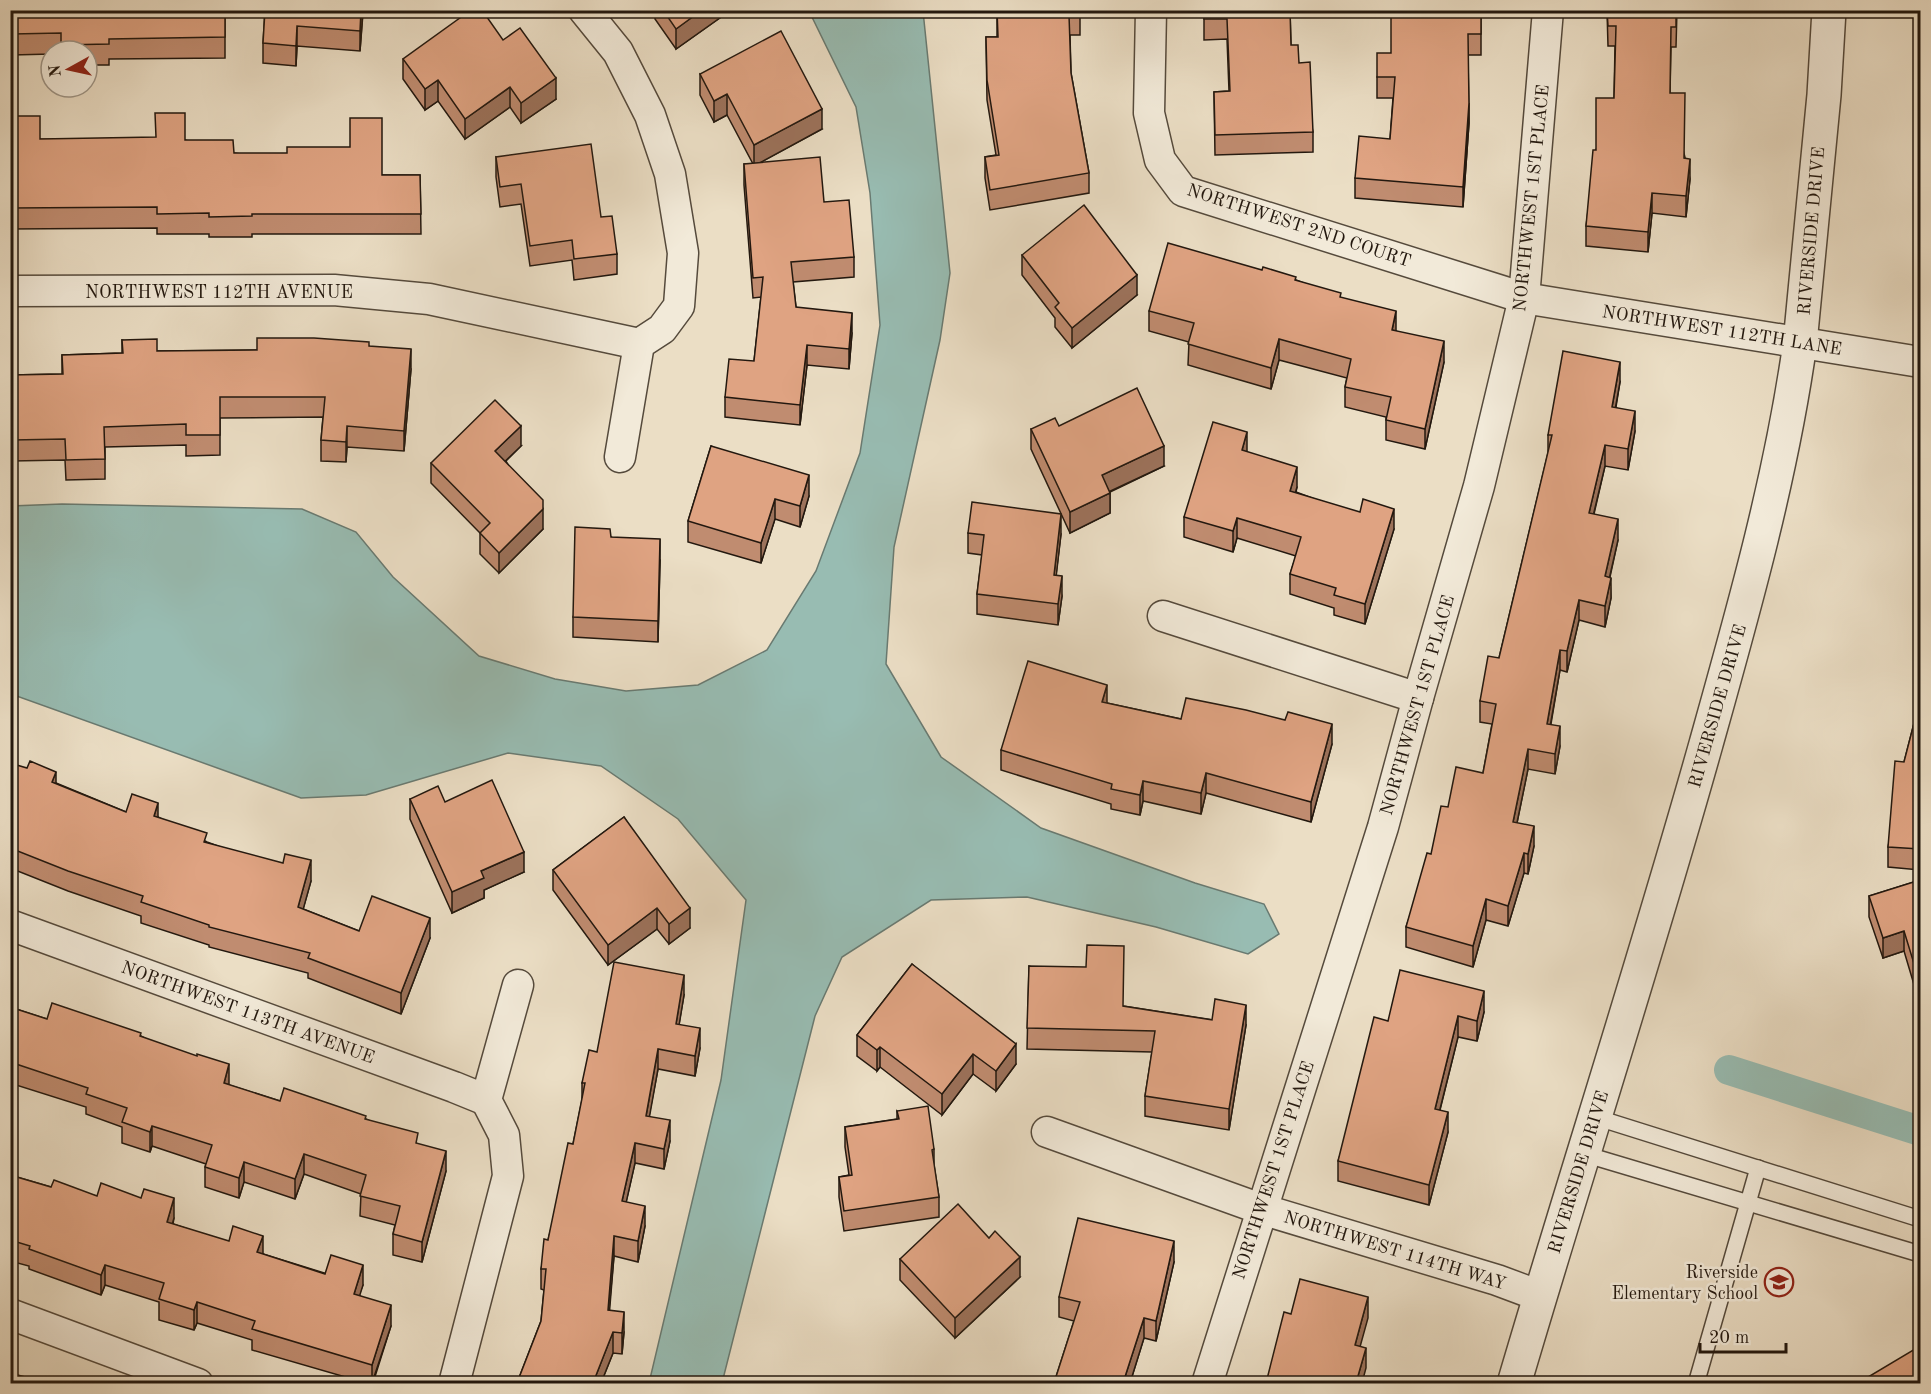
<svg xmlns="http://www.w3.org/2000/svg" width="1931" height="1394" viewBox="0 0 1931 1394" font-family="'Old Standard TT',serif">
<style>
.water{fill:#98bcb2;stroke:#697a71;stroke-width:1.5}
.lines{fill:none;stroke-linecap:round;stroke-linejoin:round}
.canal{stroke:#98bcb2;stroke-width:30}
.service-casing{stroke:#554a3c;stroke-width:18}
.minor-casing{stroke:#554a3c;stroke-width:33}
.tertiary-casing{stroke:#554a3c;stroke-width:36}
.service{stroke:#f2ead9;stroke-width:15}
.minor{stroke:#f2ead9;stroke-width:30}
.tertiary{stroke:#f2ead9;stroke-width:33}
.wall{fill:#c08c70;stroke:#23180f;stroke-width:1.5}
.shaded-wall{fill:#9c725b;stroke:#23180f;stroke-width:1.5}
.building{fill:#dfa382;stroke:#23180f;stroke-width:1.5}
.labels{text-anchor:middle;stroke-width:5;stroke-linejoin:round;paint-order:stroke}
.street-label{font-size:18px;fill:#23180f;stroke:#f2ead9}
.poi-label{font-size:18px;fill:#23180f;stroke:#f2ead9;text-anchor:end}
</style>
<rect width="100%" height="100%" fill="#ebdec5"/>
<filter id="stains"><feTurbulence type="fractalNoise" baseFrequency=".00333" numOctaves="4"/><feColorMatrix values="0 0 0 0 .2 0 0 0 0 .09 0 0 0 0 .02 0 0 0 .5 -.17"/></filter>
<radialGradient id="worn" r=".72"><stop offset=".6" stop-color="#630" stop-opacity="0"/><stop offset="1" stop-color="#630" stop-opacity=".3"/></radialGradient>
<polygon class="water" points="809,11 923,11 950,273 940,340 894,547 886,664 941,757 1041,828 1195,883 1264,904 1279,934 1248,954 1156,927 1027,897 931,900 842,957 815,1016 722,1383 649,1383 721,1080 746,900 678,819 601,766 508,753 366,795 301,798 11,694 11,506 62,504 302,509 356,532 393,577 479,656 555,679 626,691 698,685 767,650 816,571 860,453 880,325 870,193 856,107"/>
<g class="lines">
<polyline class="canal" points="1729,1070 1920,1131"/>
<g class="service-casing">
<g id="service">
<polyline points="1595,1117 1920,1219"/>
<polyline points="1584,1154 1920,1254"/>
<polyline points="1696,1384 1758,1168"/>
</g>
</g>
<g class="minor-casing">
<g id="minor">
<polyline points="584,10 618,52 650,115 670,174 683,253 679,306 662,329 639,344 620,457"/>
<polyline points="1151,10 1149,113 1160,160 1183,191 1524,298 1920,362"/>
<polyline points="10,291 334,290 429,299 639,344"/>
<polyline points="1163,616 1418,698"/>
<polyline points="10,925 454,1087 486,1100"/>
<polyline points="1047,1132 1261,1209 1497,1280 1540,1296"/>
<polyline points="10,1314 198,1384"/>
<polyline points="454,1384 508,1176 504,1135 486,1100 518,985"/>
<polyline points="1207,1384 1383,827 1418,698 1479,486 1524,298 1548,10"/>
</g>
</g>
<g class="tertiary-casing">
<path id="tertiary" d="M1514 1384C1577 1170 1646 958 1706 744 1743 612 1781 479 1800 343L1824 95 1829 10"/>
</g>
<use href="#service" class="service"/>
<use href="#minor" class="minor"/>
<use href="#tertiary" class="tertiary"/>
</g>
<g class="wall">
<polygon points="11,10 225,10 225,58 109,59 109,65 87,65 87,51 51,51 51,54 12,55"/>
<polygon points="265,10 397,10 396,16 363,13 360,51 297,46 296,66 263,63 263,43"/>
<polygon points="655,10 731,10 676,49 655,19"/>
<polygon points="997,10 1080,10 1080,35 1070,35 1071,73 1089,173 1089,193 990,210 985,178 985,157 996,155 987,100 986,37 997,37"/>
<polygon points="1204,10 1290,10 1291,45 1299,63 1313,132 1313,152 1215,155 1214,92 1229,91 1227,39 1204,40"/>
<polygon points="1481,10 1481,55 1468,55 1469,123 1463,207 1355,198 1355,178 1390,139 1393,98 1377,98 1377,77 1391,53"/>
<polygon points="1607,10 1677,10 1676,47 1671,47 1670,93 1690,179 1686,217 1652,213 1648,252 1586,246 1586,226 1596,150 1614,98 1615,46 1608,46"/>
<polygon points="503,40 556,99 521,123 510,107 465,139 438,101 425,110 403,79 403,59"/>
<polygon points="700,74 822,129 759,163 824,202 854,257 854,277 793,282 796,307 852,333 849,369 807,365 800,425 725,417 725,397 754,361 761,297 753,298 744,185 744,164 753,164 727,115 714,122 700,95"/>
<polygon points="10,116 40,139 185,140 234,153 382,175 420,175 421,234 252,234 252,237 209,237 209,234 157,234 157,228 10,229"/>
<polygon points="496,157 601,217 617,254 617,274 574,280 572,260 530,266 521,204 500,207 496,177"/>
<polygon points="1022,255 1137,295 1072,348 1055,327 1055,318 1022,275"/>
<polygon points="1296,280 1341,298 1396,331 1444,362 1425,449 1386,440 1386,417 1345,407 1345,387 1347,378 1279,360 1271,389 1188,365 1189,342 1149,331 1149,311"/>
<polygon points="122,340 157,351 257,350 369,346 411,369 404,451 347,447 346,462 321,461 321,440 323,417 220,418 220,455 186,456 186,445 105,447 105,479 66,480 65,460 12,461 10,449 10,375 62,374 62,355 122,353"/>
<polygon points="1620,382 1616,407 1635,431 1628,470 1605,466 1594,514 1618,540 1610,577 1611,598 1605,627 1579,620 1567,672 1560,670 1551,724 1560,746 1555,774 1528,769 1517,823 1534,846 1528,874 1524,873 1508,926 1486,920 1473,967 1406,947 1406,927 1448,807 1483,773 1492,724 1480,722 1480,701 1499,658 1548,453 1548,435"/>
<polygon points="1059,426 1164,466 1110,492 1110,513 1070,533 1031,449 1031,429"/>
<polygon points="521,446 506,461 543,529 499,573 480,554 480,533 431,483 431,463"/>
<polygon points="711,446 809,496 800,527 775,519 761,563 688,542 688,521"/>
<polygon points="1247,452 1297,487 1296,492 1394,529 1365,624 1334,615 1334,608 1290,594 1290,574 1296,556 1237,538 1233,552 1184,537 1184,517"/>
<polygon points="968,533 1061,534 1056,575 1062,596 1058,625 977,614 977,594 982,555 968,553"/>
<polygon points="611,537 660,560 658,642 573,637 573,617"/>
<polygon points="1920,669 1920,870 1888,867 1888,847 1904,762 1920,700 1918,700 1918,679"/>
<polygon points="1107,703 1181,719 1332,744 1311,822 1206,793 1201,814 1143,801 1140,815 1111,809 1111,804 1001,770 1001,750"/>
<polygon points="10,763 56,783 126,812 158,817 207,842 311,881 303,909 359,931 430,938 401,1014 308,978 308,973 209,947 209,945 141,923 141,916 68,891 10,868"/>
<polygon points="410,799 445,802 524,872 484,890 484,898 452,913 410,819"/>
<polygon points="624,817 690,928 669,944 657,929 608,965 553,890 553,870"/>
<polygon points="1920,880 1915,988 1904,951 1883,958 1869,917 1869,896"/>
<polygon points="912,964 1016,1064 996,1091 973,1074 942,1115 880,1067 877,1071 857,1056 857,1035"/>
<polygon points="1029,966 1123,1006 1246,1025 1229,1130 1145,1116 1145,1096 1152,1052 1027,1049"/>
<polygon points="684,995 679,1024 700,1048 695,1076 658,1069 649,1116 670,1141 664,1169 635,1163 626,1202 645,1226 638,1262 614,1256 609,1310 624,1332 622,1354 613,1353 601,1383 517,1383 541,1321 544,1290 541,1289 541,1269 548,1240 573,1144 582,1100 582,1083 597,1052"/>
<polygon points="10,1007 47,1019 141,1036 229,1085 280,1101 366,1119 418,1144 446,1171 422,1262 393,1255 393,1234 395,1225 360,1216 361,1194 304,1174 295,1199 244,1182 239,1198 205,1187 205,1167 206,1164 152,1146 150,1152 122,1143 122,1127 86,1114 86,1107 16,1085"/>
<polygon points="1484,1012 1477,1041 1458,1037 1440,1110 1448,1132 1429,1205 1338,1181 1338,1161 1388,1021"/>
<polygon points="897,1111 934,1149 934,1165 939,1197 939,1217 844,1231 839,1197 839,1177 849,1175 845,1147 845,1127 897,1119"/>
<polygon points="10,1175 51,1187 97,1196 174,1218 173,1224 263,1254 363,1285 359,1295 391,1326 373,1383 366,1383 252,1350 252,1340 197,1323 194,1330 159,1320 159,1302 105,1285 101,1295 29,1269 29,1266 10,1261"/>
<polygon points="900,1259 1020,1277 955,1338 900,1280"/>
<polygon points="1174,1262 1156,1341 1144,1338 1130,1383 1054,1383 1074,1321 1059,1317 1059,1297"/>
</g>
<g class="shaded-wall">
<polygon points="361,10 363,10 360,51 360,31"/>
<polygon points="702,10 731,10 676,49 676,29"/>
<polygon points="297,26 297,46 296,66 296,46"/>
<polygon points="556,78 556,99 521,123 521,103"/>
<polygon points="438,80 438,101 425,110 425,89"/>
<polygon points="510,87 510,107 465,139 465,119"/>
<polygon points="727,94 727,115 714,122 714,101"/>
<polygon points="1469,103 1469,123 1463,207 1463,187"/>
<polygon points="822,109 822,129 754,166 754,145"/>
<polygon points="1690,159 1690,179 1686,217 1686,196"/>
<polygon points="1652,193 1652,213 1648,252 1648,232"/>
<polygon points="1137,275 1137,295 1072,348 1072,328"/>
<polygon points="1396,311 1396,331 1392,330"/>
<polygon points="852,313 852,333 849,369 849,349"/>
<polygon points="1279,339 1279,360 1271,389 1271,368"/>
<polygon points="1444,341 1444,362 1425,449 1425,429"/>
<polygon points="807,345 807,365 800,425 800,405"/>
<polygon points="411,349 411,369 404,451 404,431"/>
<polygon points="1620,362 1620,382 1612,427 1612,407"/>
<polygon points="1635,411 1635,431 1628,470 1628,449"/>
<polygon points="347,426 347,447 346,462 346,442"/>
<polygon points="521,426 521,446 495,471 495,451"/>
<polygon points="1247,432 1247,453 1242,450"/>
<polygon points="1605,445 1605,466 1589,533 1589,513"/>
<polygon points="1164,446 1164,466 1102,495 1102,475"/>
<polygon points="1297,467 1297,487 1290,511 1290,491"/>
<polygon points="809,475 809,496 800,527 800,506"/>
<polygon points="1110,493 1110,513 1070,533 1070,512"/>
<polygon points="775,499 775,519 761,563 761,543"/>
<polygon points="543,509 543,529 499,573 499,553"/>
<polygon points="1394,509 1394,529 1365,624 1365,604"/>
<polygon points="1061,514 1061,534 1054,595 1054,575"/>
<polygon points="1237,518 1237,538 1233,552 1233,531"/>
<polygon points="1618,519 1618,540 1605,597 1605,576"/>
<polygon points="660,539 660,560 658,642 658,621"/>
<polygon points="1062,576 1062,596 1058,625 1058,604"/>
<polygon points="1611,578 1611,598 1605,627 1605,606"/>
<polygon points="1579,600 1579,620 1567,672 1567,651"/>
<polygon points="1560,650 1560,670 1547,744 1547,724"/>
<polygon points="1107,685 1107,705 1102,702"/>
<polygon points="1332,724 1332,744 1311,822 1311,802"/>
<polygon points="1560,726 1560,746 1555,774 1555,754"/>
<polygon points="1528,749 1528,769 1513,842 1513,822"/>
<polygon points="56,772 56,792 52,782"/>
<polygon points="1206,773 1206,793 1201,814 1201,793"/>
<polygon points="1143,781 1143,801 1140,815 1140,795"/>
<polygon points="158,803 158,824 154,816"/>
<polygon points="1534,826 1534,846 1528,874 1528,854"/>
<polygon points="524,852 524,872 484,890 484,898 452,913 452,892 481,871"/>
<polygon points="1524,853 1524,873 1508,926 1508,906"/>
<polygon points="311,860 311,881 298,928 298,907"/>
<polygon points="1486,899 1486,920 1473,967 1473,946"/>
<polygon points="657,908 657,929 608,965 608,945"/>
<polygon points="690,908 690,928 669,944 669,924"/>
<polygon points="430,918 430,938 401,1014 401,993"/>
<polygon points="1904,931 1904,951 1883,958 1883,938"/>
<polygon points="1920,966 1920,986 1915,988 1915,967"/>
<polygon points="684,975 684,995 676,1044 676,1024"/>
<polygon points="1484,991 1484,1012 1477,1041 1477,1021"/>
<polygon points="1246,1005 1246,1025 1229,1130 1229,1109"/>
<polygon points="1458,1016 1458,1037 1435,1129 1435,1109"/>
<polygon points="700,1028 700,1048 695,1076 695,1056"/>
<polygon points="1016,1044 1016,1064 996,1091 996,1071"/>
<polygon points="880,1047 880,1067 877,1071 877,1050"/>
<polygon points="658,1049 658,1069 646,1136 646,1116"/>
<polygon points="973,1054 973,1074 942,1115 942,1094"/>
<polygon points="16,1064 16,1085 10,1102 10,1082"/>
<polygon points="229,1064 229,1085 224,1083"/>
<polygon points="1448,1112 1448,1132 1429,1205 1429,1185"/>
<polygon points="670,1120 670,1141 664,1169 664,1149"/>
<polygon points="152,1126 152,1146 150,1152 150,1132"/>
<polygon points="635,1143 635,1163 622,1221 622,1201"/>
<polygon points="446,1151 446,1171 422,1262 422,1242"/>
<polygon points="304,1154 304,1174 295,1199 295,1179"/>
<polygon points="244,1162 244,1182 239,1198 239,1178"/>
<polygon points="174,1198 174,1218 167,1242 167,1222"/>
<polygon points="645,1206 645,1226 638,1262 638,1241"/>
<polygon points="263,1236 263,1256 257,1252"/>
<polygon points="614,1236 614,1256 608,1330 608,1310"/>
<polygon points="1174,1241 1174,1262 1156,1341 1156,1321"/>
<polygon points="1020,1257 1020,1277 955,1338 955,1318"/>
<polygon points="105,1265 105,1285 101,1295 101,1275"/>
<polygon points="363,1265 363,1285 354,1314 354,1294"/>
<polygon points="1368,1297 1368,1318 1355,1365 1355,1345"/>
<polygon points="197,1302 197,1323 194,1330 194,1310"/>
<polygon points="391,1305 391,1326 372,1383 372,1365"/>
<polygon points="624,1312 624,1332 622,1354 622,1333"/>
<polygon points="1144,1318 1144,1338 1130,1383 1123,1383"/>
<polygon points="613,1332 613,1353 601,1383 593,1383"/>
<polygon points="1366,1348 1366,1368 1362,1383 1356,1383"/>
</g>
<g class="building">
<polygon points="11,10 225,10 225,37 109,39 109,44 61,45 61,33 12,34"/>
<polygon points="265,10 361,10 360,31 297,26 296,46 263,43"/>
<polygon points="471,10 482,10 503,40 520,28 556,78 521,103 510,87 465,119 438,80 425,89 403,59"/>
<polygon points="663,10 702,10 676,29"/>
<polygon points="997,10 1080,10 1080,14 1069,15 1071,73 1089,173 990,190 985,157 999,155 987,80 986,37 998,37"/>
<polygon points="1204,10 1290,10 1291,45 1298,45 1299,63 1310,62 1313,132 1215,135 1214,92 1230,91 1227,19 1204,19"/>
<polygon points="1391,10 1481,10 1481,34 1468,34 1469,103 1463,187 1355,178 1359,136 1390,139 1395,77 1377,77 1377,53 1391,53"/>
<polygon points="1607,10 1676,10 1676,27 1671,27 1670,93 1685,93 1684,158 1690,159 1686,196 1652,193 1648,232 1586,226 1593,150 1596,150 1596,98 1614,98 1616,26 1608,26"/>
<polygon points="781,31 822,109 754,145 727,94 714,101 700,74"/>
<polygon points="155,113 185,113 185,140 233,140 234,153 287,153 287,147 350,147 350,118 382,118 382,175 420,175 421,214 252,214 252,216 209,217 209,213 157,214 157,207 10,208 10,116 40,116 40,139 156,137"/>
<polygon points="591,144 601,217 612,216 617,254 574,259 572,240 530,246 521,184 500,187 496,157"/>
<polygon points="820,157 824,202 849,200 854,257 791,262 796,307 852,313 849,349 807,345 800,405 725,397 729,359 754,361 763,277 753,278 744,164"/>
<polygon points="1084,205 1137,275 1072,328 1055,307 1059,303 1022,255"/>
<polygon points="1168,243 1262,270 1263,267 1296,277 1295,280 1341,293 1340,297 1396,311 1392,330 1444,341 1425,429 1386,420 1391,397 1345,387 1351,359 1279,339 1271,368 1188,344 1194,323 1149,311"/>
<polygon points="257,338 314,338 369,342 369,346 411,349 404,431 347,426 346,442 321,440 325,397 220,397 220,435 186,435 186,424 104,427 105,459 66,460 65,439 12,440 10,429 10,375 63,374 62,355 123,353 122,340 157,339 157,351 257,350"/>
<polygon points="1563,351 1620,362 1612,407 1635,411 1628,449 1605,445 1589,513 1618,519 1605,576 1611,578 1605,606 1579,600 1567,651 1560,650 1547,724 1560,726 1555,754 1528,749 1513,822 1534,826 1528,854 1524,853 1508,906 1486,899 1473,946 1406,927 1427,853 1431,854 1441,806 1448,807 1456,767 1483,773 1496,704 1480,701 1488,656 1499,658 1523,557 1552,435 1548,435"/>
<polygon points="1137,388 1164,446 1102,475 1110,493 1070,512 1031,429 1055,418 1059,426"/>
<polygon points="495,400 521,426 495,451 543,500 543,509 499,553 480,533 490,523 431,463"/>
<polygon points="1213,422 1247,432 1242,450 1297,467 1290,491 1360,512 1363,499 1394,509 1365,604 1334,595 1336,588 1290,574 1301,537 1237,518 1233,531 1184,517"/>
<polygon points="711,446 809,475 800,506 775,499 761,543 688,521"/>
<polygon points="972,502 1061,514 1054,575 1062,576 1058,604 977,594 984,535 968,533"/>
<polygon points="575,527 610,529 611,537 660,539 658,621 573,617"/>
<polygon points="1028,661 1107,685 1102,702 1181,719 1186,698 1246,710 1285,720 1288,712 1332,724 1311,802 1206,773 1201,793 1143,781 1140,795 1111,789 1112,784 1001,750"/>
<polygon points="1920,669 1920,680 1918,679"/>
<polygon points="1920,700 1920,849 1888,847 1895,761 1904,762"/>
<polygon points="30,761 56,772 52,782 126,812 132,794 158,803 154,816 207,833 204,842 283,863 285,854 311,860 298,907 359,931 372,896 430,918 401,993 308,958 310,953 209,927 209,925 141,902 143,896 68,871 10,848 10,763 27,768"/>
<polygon points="492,780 524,852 481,871 484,878 452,892 410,799 438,786 445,802"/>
<polygon points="624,817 690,908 669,924 657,908 608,945 553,870"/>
<polygon points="1920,880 1920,966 1915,967 1904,931 1883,938 1869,896"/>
<polygon points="1087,945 1124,946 1123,1006 1212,1020 1215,999 1246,1005 1229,1109 1145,1096 1155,1031 1027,1028 1029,966 1086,967"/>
<polygon points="614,962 684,975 676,1024 700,1028 695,1056 658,1049 646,1116 670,1120 664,1149 635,1143 622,1201 645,1206 638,1241 614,1236 608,1310 624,1312 622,1333 613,1332 593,1383 517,1383 541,1321 546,1269 541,1269 544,1239 548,1240 568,1143 573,1144 585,1083 582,1083 589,1050 597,1052"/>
<polygon points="912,964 1016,1044 996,1071 973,1054 942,1094 880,1047 877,1050 857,1035"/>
<polygon points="1400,970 1484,991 1477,1021 1458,1016 1435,1109 1448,1112 1429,1185 1338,1161 1374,1017 1388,1021"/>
<polygon points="52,1003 141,1033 140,1036 197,1056 197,1054 229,1064 224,1083 280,1101 284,1088 366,1116 365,1119 418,1133 416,1143 446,1151 422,1242 393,1234 400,1206 360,1196 366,1175 304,1154 295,1179 244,1162 239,1178 205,1167 212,1145 152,1126 150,1132 122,1122 127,1108 86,1094 88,1088 16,1064 10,1082 10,1007 47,1019"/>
<polygon points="928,1106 934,1149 932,1150 939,1197 844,1211 839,1177 852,1175 845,1127 899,1119 897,1111"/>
<polygon points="10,1175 51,1187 54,1180 97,1196 101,1183 141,1198 144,1189 174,1198 167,1222 229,1241 233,1226 263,1236 257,1252 325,1274 331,1255 363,1265 354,1294 391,1305 372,1365 252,1329 255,1321 197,1302 194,1310 159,1299 164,1283 105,1265 101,1275 29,1249 30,1246 10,1240"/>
<polygon points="958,1204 989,1238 995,1231 1020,1257 955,1318 900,1259"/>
<polygon points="1078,1218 1174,1241 1156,1321 1144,1318 1123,1383 1054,1383 1080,1302 1059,1297"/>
<polygon points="1300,1279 1368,1297 1355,1345 1366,1348 1356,1383 1266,1383 1284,1312 1291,1314"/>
<polygon points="1920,1346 1920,1383 1858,1383"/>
<polygon points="10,1373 48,1383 10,1383"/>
</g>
<defs>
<g id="school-ring" transform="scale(1.5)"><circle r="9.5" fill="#f2ead9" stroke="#8f2418" stroke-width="1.5"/><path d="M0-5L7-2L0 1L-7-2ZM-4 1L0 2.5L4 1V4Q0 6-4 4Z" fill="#8f2418"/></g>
</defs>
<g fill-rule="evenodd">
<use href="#school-ring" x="1779" y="1282"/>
</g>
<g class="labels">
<g class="street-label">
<text transform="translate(1531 198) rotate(-84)" y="6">NORTHWEST 1ST PLACE</text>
<text transform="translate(1299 225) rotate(18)" y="6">NORTHWEST 2ND COURT</text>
<text transform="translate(1811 231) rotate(-85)" y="6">RIVERSIDE DRIVE</text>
<text x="219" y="298">NORTHWEST 112TH AVENUE</text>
<text transform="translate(1722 330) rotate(9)" y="6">NORTHWEST 112TH LANE</text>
<text transform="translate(1417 705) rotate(-74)" y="6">NORTHWEST 1ST PLACE</text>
<text transform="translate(1717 706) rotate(-74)" y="6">RIVERSIDE DRIVE</text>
<text transform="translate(248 1012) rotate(20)" y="6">NORTHWEST 113TH AVENUE</text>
<text transform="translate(1273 1170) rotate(-72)" y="6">NORTHWEST 1ST PLACE</text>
<text transform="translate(1578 1172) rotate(-73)" y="6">RIVERSIDE DRIVE</text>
<text transform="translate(1395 1250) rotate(17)" y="6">NORTHWEST 114TH WAY</text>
</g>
<g class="poi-label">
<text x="1758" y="1278">Riverside<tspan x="1758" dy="21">Elementary School</tspan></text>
</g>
</g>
<rect width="1931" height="1394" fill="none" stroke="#ebdec5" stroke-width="36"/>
<rect x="12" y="12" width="1907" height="1370" fill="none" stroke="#23180f" stroke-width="3"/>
<rect x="18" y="18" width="1895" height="1358" fill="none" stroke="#23180f" stroke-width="1.5"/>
<g transform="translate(69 69) rotate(262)"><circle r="28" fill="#f2ead9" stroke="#9f9688" stroke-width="1.5"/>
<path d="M0-4.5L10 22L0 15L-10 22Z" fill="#8f2418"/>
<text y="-9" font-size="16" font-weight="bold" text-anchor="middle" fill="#23180f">N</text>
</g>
<path d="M1700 1343v9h86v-9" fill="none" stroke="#23180f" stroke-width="3"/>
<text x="1709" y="1343" font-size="18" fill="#23180f" stroke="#f2ead9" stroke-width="4.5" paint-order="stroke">20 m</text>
<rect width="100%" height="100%" filter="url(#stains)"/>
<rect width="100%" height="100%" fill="url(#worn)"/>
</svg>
